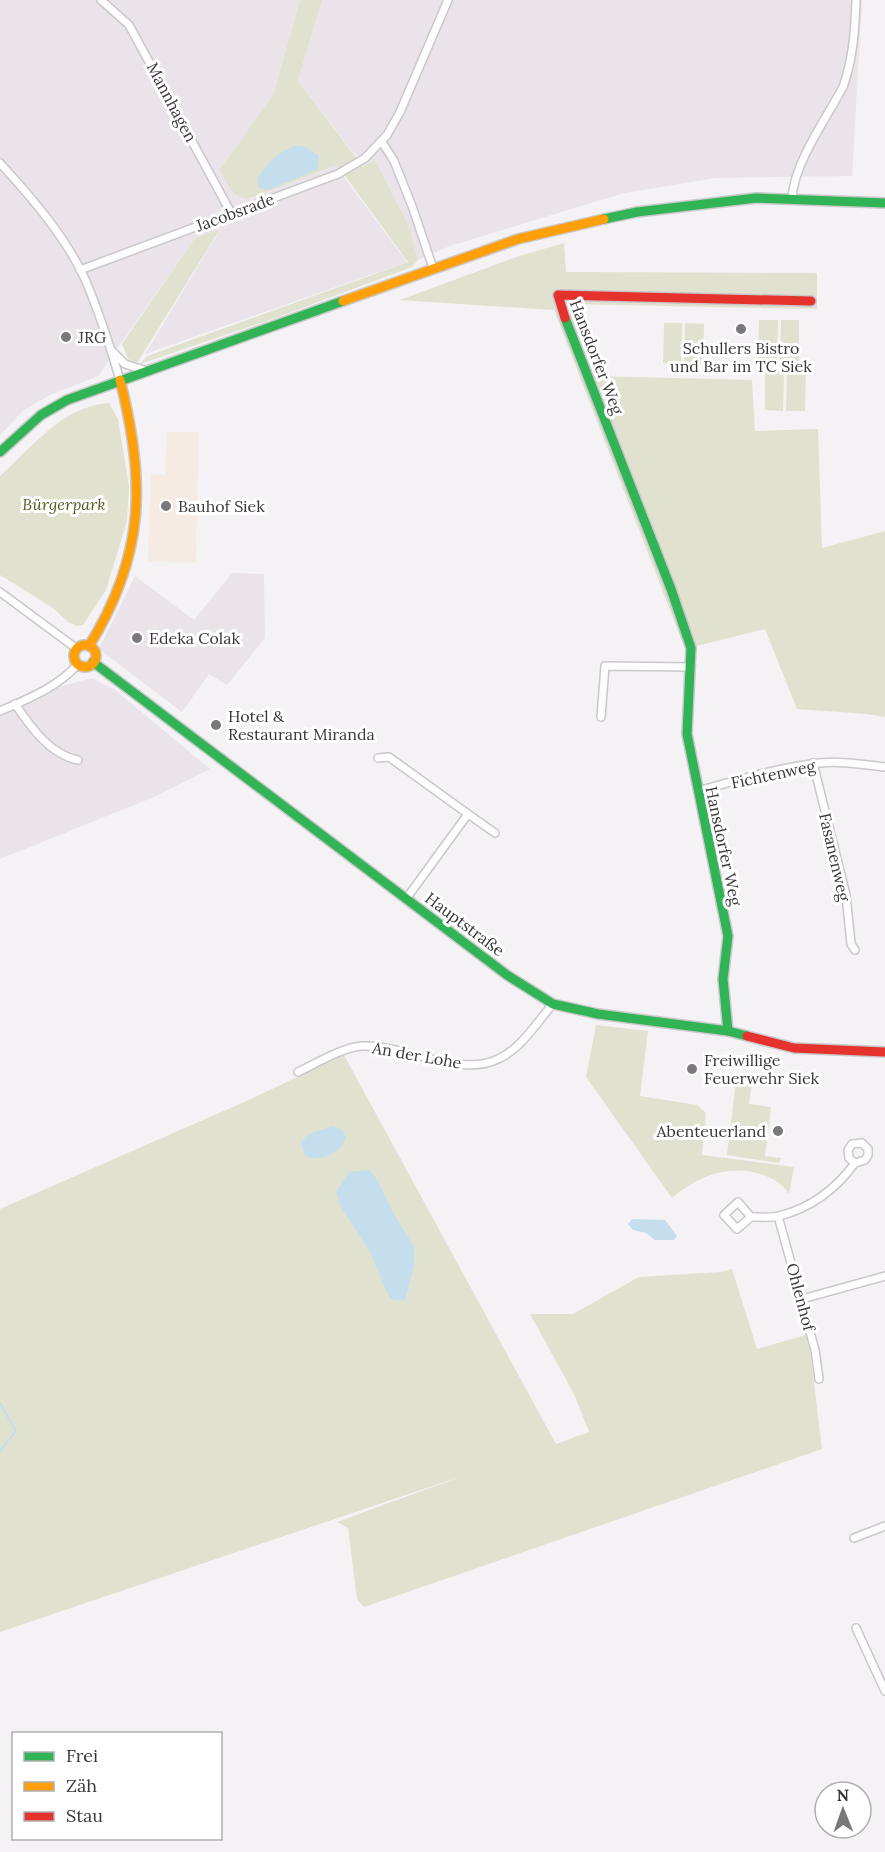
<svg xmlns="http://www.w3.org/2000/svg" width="885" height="1852" viewBox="0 0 885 1852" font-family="Lora,serif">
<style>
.built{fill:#eae3ea}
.industrial{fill:#f5ebe2}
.green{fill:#e0e2cf}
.water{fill:#c4deee}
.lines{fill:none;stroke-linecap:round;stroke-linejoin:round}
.stream{stroke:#c4deee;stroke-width:2}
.street-casing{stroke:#cac8ca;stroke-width:10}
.fast-casing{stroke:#cac8ca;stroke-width:12}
.slow-casing{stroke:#cac8ca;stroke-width:12}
.jam-casing{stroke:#cac8ca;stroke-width:12}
.street{stroke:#fdfdfd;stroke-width:7}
.fast{stroke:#30b455;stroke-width:9}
.slow{stroke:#ff9f0a;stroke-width:9}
.jam{stroke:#e5322d;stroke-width:9}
.poi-dot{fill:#7a787a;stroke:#fff;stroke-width:2}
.labels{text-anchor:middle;stroke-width:6;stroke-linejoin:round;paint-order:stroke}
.street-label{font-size:16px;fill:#393739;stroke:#fff}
.poi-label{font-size:16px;fill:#393739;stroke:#fff;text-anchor:start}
.park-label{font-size:16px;font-style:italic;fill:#565b21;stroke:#fff}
</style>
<rect width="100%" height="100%" fill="#f4f2f4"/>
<g class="built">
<polygon points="0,0 300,0 273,95 220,169 248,199 337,165 346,180 407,262 145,354 220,230 231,226 195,238 98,376 50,395 24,410 0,435"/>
<polygon points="322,0 862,0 852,176 715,178 624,193 450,246 418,260 410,228 375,161 364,167 298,81"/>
<polygon points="232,573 264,574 265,638 227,685 209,674 182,712 99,649 135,576 194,620"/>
<polygon points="92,678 115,690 210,769 154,797 0,859 0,714 55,688"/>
</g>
<polygon class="industrial" points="167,432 199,432 196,563 148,561 151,474 165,475"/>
<g class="green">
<path d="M300 0H322L298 81 363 167 375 160 410 228 418 260 412 267 278 317 140 364 147 356 408 262 337 165 248 199C230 196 227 184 220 169L273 95Z"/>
<polygon points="220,229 137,363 128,359 122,344 195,238"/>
<polygon points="564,243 566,272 817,273 817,309 567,304 593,376 752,380 755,431 818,429 822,548 885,531 885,717 867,714 797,709 765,629 685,649 554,310 400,300 519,256"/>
<polygon points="759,320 778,320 777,360 758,360"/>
<polygon points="781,320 799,320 799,361 780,360"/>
<polygon points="664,323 682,323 681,363 663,363"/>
<polygon points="685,323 704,324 703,364 684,363"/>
<polygon points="765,370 784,371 783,411 765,410"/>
<polygon points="787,371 806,371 805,411 786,411"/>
<path d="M109 403 118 419 129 487 127 521 106 590 83 625 78 626 68 622 53 608 0 575V476C32 447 63 406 109 403Z"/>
<path d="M596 1025 648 1031 640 1096 697 1105 706 1113 702 1155 794 1167 789 1194C782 1183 774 1179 763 1175 730 1163 698 1176 672 1198L586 1077Z"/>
<polygon points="344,1055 556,1444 589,1432 574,1394 530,1314 573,1314 639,1277 720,1272 732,1269 757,1349 806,1335 810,1350 822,1449 364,1607 357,1599 348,1528 337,1522 465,1475 0,1632 0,1209 251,1099"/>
<polygon points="736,1081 752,1083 749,1104 771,1107 765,1156 781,1158 779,1163 727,1155"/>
</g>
<g class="water">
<path d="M294 146H304L319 156 318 169 269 190 259 188 257 179C268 162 276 154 294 146Z"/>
<path d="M333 1126 343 1130 346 1139C339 1153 320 1164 304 1155L301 1142 308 1134Z"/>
<polygon points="370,1170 378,1181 392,1211 414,1247 414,1266 405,1301 390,1299 370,1252 340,1205 336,1192 349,1172"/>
<polygon points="632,1219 665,1220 677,1236 674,1240 655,1240 646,1233 633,1230 628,1224"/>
</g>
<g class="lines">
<polyline class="stream" points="0,1403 16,1431 0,1451"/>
<g class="street-casing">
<g id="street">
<polyline points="101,0 129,25 231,213"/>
<polyline points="382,142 394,161 412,206 433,268"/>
<path d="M0 163C32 198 65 236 85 279 99 312 110 346 120 380"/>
<path d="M792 198C794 163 826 119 843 87 853 59 855 30 856 0"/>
<polyline points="80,270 338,174 365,158 387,135 400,112 448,0"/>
<polyline points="112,351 125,364 147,371"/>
<polyline points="0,592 77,649"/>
<path d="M15 704C30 726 50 755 78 760"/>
<path d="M0 711C28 699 58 687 78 664"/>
<polyline points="601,717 605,666 691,667"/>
<polyline points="378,758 389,757 468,814"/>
<polyline points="813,763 846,895 851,944 855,950"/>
<path d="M698 791C735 781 773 769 811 764 835 760 861 764 885 767"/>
<polyline points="406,899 468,814 495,833"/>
<path d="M298 1072C315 1064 343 1047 362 1046 402 1044 461 1078 498 1059 521 1049 537 1022 553 1004"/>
<polyline points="778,1216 815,1350 819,1379"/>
<path d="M751 1217 737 1229 724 1215 738 1202 751 1217C760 1217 771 1218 779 1216 811 1208 836 1189 855 1163L865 1160 868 1155V1149L862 1143 852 1144 848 1150 849 1158 855 1163"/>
<polyline points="802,1299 885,1276"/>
<polyline points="854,1538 885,1526"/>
<polyline points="856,1628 885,1691"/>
</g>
</g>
<g class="fast-casing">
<g id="fast">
<polyline points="604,219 637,212 756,198 885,203"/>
<polyline points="565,318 671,589 691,648 687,734 728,936 723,979 728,1031"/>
<polyline points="0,452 41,415 67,400 343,301"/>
<polyline points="93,662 507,975 553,1004 598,1014 728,1031 747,1036"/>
</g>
</g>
<g class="slow-casing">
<g id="slow">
<polyline points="343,301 518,239 604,219"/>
<circle cx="85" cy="656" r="11"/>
<path d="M89 646C145 556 146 481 120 380"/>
</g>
</g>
<g class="jam-casing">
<g id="jam">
<polyline points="565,318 558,295 811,301"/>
<polyline points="747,1036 794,1048 885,1052"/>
</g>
</g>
<use href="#street" class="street"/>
<use href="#fast" class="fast"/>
<use href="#slow" class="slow"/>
<use href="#jam" class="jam"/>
</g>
<g class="poi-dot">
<circle cx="741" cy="329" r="6"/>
<circle cx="66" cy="337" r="6"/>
<circle cx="166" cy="506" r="6"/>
<circle cx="137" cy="638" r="6"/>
<circle cx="216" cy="725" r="6"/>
<circle cx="692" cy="1069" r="6"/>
<circle cx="778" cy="1131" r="6"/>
</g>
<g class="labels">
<g class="street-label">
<text transform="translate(172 102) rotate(62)" y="6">Mannhagen</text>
<text transform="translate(235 212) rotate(-20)" y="6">Jacobsrade</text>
<text transform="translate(597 357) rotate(69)" y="6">Hansdorfer Weg</text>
<text transform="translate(773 774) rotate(-12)" y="6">Fichtenweg</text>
<text transform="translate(724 846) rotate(78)" y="6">Hansdorfer Weg</text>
<text transform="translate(835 857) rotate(77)" y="6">Fasanenweg</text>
<text transform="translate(465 924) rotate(37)" y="6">Hauptstraße</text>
<text transform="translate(417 1055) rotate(10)" y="6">An der Lohe</text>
<text transform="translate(801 1297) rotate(75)" y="6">Ohlenhof</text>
</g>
<g class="poi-label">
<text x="78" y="343">JRG</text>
<text x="741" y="354" text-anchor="middle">Schullers Bistro<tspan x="741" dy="18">und Bar im TC Siek</tspan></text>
<text x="178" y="512">Bauhof Siek</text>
<text x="149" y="644">Edeka Colak</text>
<text x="228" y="722">Hotel &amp;<tspan x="228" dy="18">Restaurant Miranda</tspan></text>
<text x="704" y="1066">Freiwillige<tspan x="704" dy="18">Feuerwehr Siek</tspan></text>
<text x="766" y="1137" text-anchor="end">Abenteuerland</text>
</g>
<g class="park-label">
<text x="64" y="510">Bürgerpark</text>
</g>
</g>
<rect x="12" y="1732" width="210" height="108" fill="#ffffff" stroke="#b0afb0" stroke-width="1.5"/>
<rect x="24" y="1752" width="30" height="9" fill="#30b455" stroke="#b0afb0" stroke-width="1.5"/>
<text x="66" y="1762" font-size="18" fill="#393739">Frei</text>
<rect x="24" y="1782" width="30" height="9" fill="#ff9f0a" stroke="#b0afb0" stroke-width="1.5"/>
<text x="66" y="1792" font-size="18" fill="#393739">Zäh</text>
<rect x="24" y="1812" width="30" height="9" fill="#e5322d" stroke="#b0afb0" stroke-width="1.5"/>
<text x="66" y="1822" font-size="18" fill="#393739">Stau</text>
<g transform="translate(843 1810) rotate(359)"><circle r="28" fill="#ffffff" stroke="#b0afb0" stroke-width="1.5"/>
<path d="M0-4.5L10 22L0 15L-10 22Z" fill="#7a787a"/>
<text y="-9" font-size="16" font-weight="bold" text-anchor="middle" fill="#393739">N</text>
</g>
</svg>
